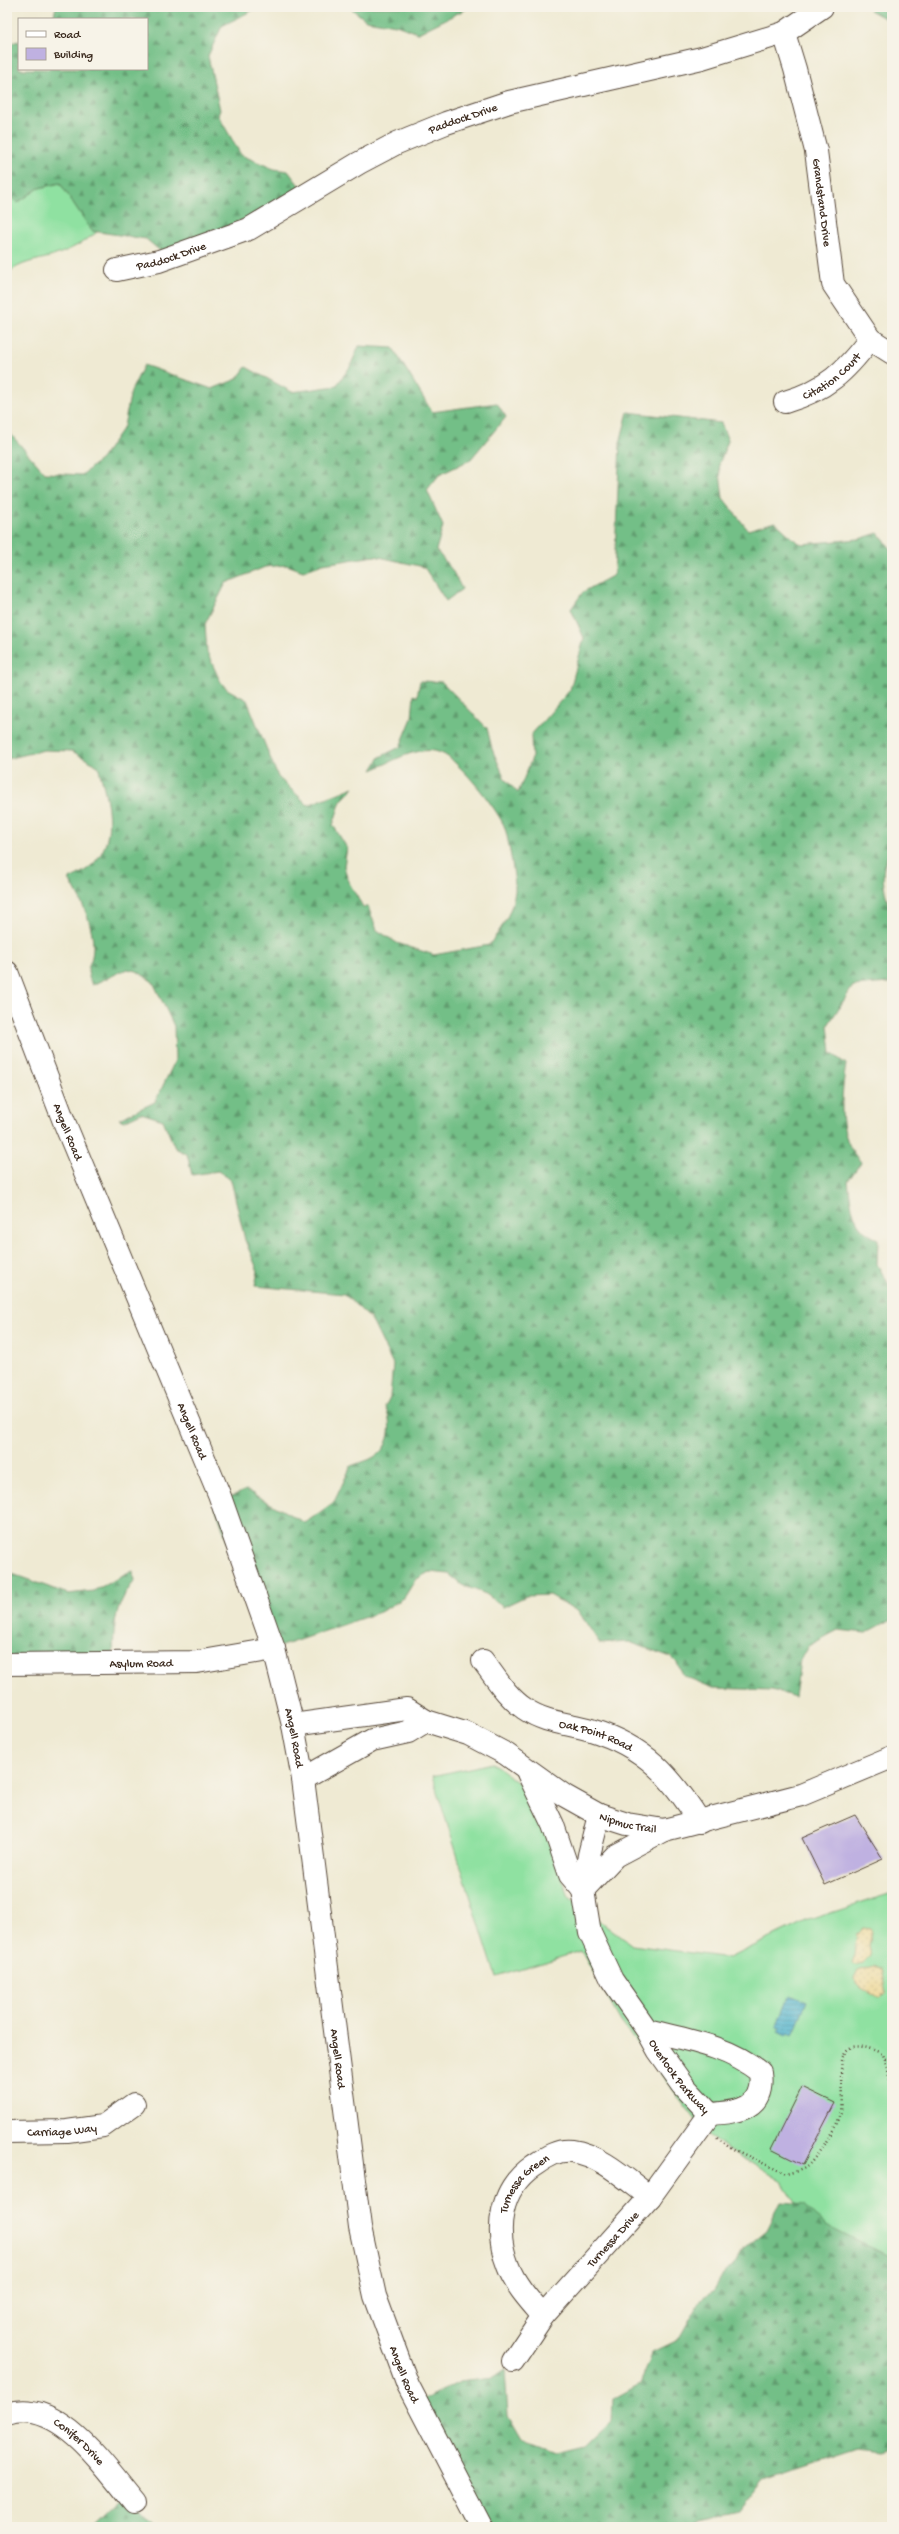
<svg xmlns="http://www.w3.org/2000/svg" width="899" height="2534" viewBox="0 0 899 2534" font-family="'Gochi Hand',sans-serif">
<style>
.grass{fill:#8fe1a1;stroke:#658660}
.forest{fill:url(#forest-firs);stroke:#577452}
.sand{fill:url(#sand-dots);stroke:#94825e}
.water{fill:url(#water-rules);stroke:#446e75}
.building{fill:#bfb1e1}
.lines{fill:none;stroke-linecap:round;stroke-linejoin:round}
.minor-casing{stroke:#564739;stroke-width:24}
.tertiary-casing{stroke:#564739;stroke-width:24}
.path{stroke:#564739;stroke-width:2.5;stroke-dasharray:1 3;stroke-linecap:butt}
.minor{stroke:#fff;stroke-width:22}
.tertiary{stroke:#fff;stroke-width:22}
.labels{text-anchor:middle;stroke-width:4;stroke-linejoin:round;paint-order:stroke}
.street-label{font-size:12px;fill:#3b2a1e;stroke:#f7f3e8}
</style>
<defs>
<pattern id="forest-firs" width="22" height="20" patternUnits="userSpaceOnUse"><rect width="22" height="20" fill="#73bf87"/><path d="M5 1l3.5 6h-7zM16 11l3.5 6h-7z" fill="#609b6e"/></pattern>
<pattern id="sand-dots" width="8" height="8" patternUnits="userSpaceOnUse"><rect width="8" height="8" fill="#eeda9e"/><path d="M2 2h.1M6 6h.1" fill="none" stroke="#cdbb88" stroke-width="1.8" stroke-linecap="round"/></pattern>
<pattern id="water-rules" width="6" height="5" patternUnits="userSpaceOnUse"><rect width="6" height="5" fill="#4db2cc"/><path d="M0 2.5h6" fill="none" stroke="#4191a5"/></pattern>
</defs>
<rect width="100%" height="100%" fill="#f7f3e8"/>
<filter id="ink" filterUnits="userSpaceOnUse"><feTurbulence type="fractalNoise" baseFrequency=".025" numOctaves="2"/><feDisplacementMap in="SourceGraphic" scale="8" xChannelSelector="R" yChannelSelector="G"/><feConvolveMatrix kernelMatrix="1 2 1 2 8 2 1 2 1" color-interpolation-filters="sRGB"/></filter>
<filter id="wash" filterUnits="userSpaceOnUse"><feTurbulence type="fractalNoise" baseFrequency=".012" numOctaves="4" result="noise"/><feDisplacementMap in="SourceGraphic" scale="16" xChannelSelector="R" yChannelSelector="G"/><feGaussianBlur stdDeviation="0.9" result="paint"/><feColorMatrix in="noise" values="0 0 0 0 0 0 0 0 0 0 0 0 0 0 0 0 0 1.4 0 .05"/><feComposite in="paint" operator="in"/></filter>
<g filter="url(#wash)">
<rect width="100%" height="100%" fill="#efead3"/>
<g class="grass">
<path d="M60 183 92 231 97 232C83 243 70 250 53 256 36 261 20 262 7 274V192L17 203 39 188Z"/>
<polygon points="493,1763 532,1794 569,1897 632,1945 729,1958 806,1921 892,1893 892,2336 836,2265 782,2182 709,2137 621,2022 581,1951 496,1977 432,1776"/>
</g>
<g class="forest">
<polygon points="56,7 259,7 222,26 208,56 220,110 218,115 241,155 274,169 288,171 305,193 164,254 146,239 92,231 60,183 39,188 17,203 7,192 7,44 19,41 19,69 147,69 147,19 53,19"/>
<polygon points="349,7 470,7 418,33 396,25 366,20"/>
<polygon points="869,7 892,7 892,22 870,10"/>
<path d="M359 346 393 348 432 412 497 403 506 417 470 460 439 475 427 490 443 526 436 550 452 570 462 589 446 601 424 567 375 556 323 564 303 571 287 565 265 567 226 583 205 624 207 652 220 681 227 689 247 700 278 777 308 805 354 787 341 801 333 825 347 848 344 866 348 881 363 907H368L377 930 397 943 434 955 489 945C502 928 512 913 515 891 516 882 508 838 505 828 499 811 458 759 441 753 419 744 392 762 372 770L380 757 400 747 412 718 414 695 417 697 420 681 442 682 487 728 492 749 505 779 518 793 532 758 531 735 570 690 584 638 571 609 583 592 614 575 620 443 628 412 721 423 728 441 719 464 723 498 748 530 775 522 797 542 802 544 859 539 878 533 892 550V849C875 874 887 893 892 920 895 940 892 964 892 984L888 983 853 986 828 1025 831 1053 846 1064C841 1096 836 1137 861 1162L848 1181C852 1207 851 1228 878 1239L877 1264 892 1290V1619L866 1633 838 1630 808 1646 800 1660 795 1697 772 1690 713 1688 684 1676 677 1663 671 1657 629 1642 600 1644 579 1612 550 1595 526 1596 503 1607 486 1594 462 1585 449 1574 429 1572 415 1580 404 1598 380 1612 267 1651 214 1504 246 1490 305 1523 334 1502 351 1466C358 1463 368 1461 374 1457 391 1447 393 1423 385 1407L390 1397 393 1364 371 1319 344 1294 255 1286 258 1271 245 1240 231 1180 218 1171 192 1175 187 1154 175 1148 163 1120 141 1113 124 1121 119 1119 155 1102 175 1061 174 1026 153 982 137 971 127 969 92 985C83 964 92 968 93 949 94 924 81 900 69 879 122 858 111 810 98 766L72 751 44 750 7 759V430L45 473 82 475 101 459 124 426 131 391 144 365 212 389 237 379 246 367 292 392 336 386 350 367Z"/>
<path d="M133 1571 134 1582C112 1608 114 1631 113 1664L7 1666V1572L68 1594 93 1591Z"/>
<path d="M781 2202 805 2204C819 2229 866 2243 892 2258V2447L879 2451 858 2448 764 2479 738 2512 701 2520 687 2527H472L414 2404 460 2382 493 2378 505 2370 508 2416 523 2442 558 2453 586 2446 612 2421 613 2399 640 2384 653 2353 678 2341 702 2299 714 2291 723 2275 734 2264 740 2252 767 2230Z"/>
<polygon points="125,2494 157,2527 91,2527"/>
</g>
<g class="sand">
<polygon points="863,1928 870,1929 872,1932 869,1945 871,1955 863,1964 855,1966 853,1963 857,1933"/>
<path d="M874 1966 881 1969C882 1973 886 1991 885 1993L880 1998 860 1986 854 1979 858 1971Z"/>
</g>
<polygon class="water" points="790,1995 807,2002 793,2035 789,2033 787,2036 779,2032 781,2028 777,2027"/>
<g id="blocks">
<g class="building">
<polygon points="855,1815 883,1859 825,1885 802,1838"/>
<polygon points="802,2087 835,2103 803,2165 771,2149"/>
</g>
</g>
</g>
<g filter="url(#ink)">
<use href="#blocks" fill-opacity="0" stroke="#564739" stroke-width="1"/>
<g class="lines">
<g class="minor-casing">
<g id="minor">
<path id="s1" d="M784 33 795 69 816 151 833 284 870 339 892 353"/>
<path id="s2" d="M117 270 159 261 249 229 359 163 397 143 446 123 509 102 702 58 784 33 822 7"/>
<path id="s3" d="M785 402C826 390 845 372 870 339"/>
<path id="s4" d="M483 1661C496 1678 507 1697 525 1709 545 1723 568 1723 591 1730 646 1747 671 1776 700 1822"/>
<path id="s5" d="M7 1664 197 1662 274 1649"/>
<path id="s6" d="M293 1725 407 1709 426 1721 468 1734 506 1754 565 1796 599 1815 627 1824 664 1830 801 1795 892 1757"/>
<polyline points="528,1773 553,1825 570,1875 583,1890 615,1856 664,1830"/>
<polyline points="303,1779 372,1740 408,1732 426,1721"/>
<path id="s7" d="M599 1815 589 1855 583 1890 590 1933 612 1980 647 2030 658 2050 683 2085 710 2114C739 2112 765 2109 760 2072 728 2046 687 2040 647 2030"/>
<path id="s8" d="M7 2132 67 2131 103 2126 134 2104"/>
<path id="s9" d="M543 2316C530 2301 515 2285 508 2266 494 2230 500 2189 533 2166 545 2158 557 2149 572 2151 601 2155 627 2180 650 2197"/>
<path id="s10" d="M513 2361 543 2316 650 2197 710 2114"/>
<path id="s11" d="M7 2414C59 2396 106 2469 135 2503"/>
</g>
</g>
<g class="tertiary-casing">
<g id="tertiary">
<path id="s12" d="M7 972 65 1124 219 1494 274 1649 293 1725 303 1779 360 2227 375 2296 408 2385 482 2527"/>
</g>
</g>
<g class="path">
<polyline points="885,2059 892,2058"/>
<polyline points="892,2111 892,2137"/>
<path d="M717 2138 735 2150 786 2174C792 2172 801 2171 806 2167 813 2163 838 2125 840 2116 848 2086 822 2025 883 2054L892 2087"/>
</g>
<use href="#minor" class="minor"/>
<use href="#tertiary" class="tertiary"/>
</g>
</g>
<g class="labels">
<g class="street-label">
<text dy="4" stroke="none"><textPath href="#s2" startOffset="380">Paddock Drive</textPath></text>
<text dy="4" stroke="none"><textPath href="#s1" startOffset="174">Grandstand Drive</textPath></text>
<text dy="4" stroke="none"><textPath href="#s2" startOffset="56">Paddock Drive</textPath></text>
<text dy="4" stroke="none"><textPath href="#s3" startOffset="54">Citation Court</textPath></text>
<text dy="4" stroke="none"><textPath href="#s12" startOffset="171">Angell Road</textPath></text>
<text dy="4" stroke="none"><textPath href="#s12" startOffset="495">Angell Road</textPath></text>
<text dy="4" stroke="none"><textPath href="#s5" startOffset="134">Asylum Road</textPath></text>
<text dy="4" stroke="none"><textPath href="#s4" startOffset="140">Oak Point Road</textPath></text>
<text dy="4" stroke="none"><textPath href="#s12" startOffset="819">Angell Road</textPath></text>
<text dy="4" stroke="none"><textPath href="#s6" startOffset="366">Nipmuc Trail</textPath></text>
<text dy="4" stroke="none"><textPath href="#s12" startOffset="1143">Angell Road</textPath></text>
<text dy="4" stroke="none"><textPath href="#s7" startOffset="290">Overlook Parkway</textPath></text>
<text dy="4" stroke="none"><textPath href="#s8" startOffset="55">Carriage Way</textPath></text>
<text dy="4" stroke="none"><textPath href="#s9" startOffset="153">Turnessa Green</textPath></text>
<text dy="4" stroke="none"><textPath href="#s10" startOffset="158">Turnessa Drive</textPath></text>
<text dy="4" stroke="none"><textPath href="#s12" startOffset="1467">Angell Road</textPath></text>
<text dy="4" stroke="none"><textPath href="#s11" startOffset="82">Conifer Drive</textPath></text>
</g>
</g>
<rect width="899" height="2534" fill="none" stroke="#f7f3e8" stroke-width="24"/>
<rect x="18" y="18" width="130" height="52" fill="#f7f3e8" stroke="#aca397"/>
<rect x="26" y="31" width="20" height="6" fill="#ffffff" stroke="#aca397"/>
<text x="54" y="38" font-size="12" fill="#3b2a1e">Road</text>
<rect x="26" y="48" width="20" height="12" fill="#bfb1e1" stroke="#aca397"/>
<text x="54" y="58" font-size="12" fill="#3b2a1e">Building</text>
</svg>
